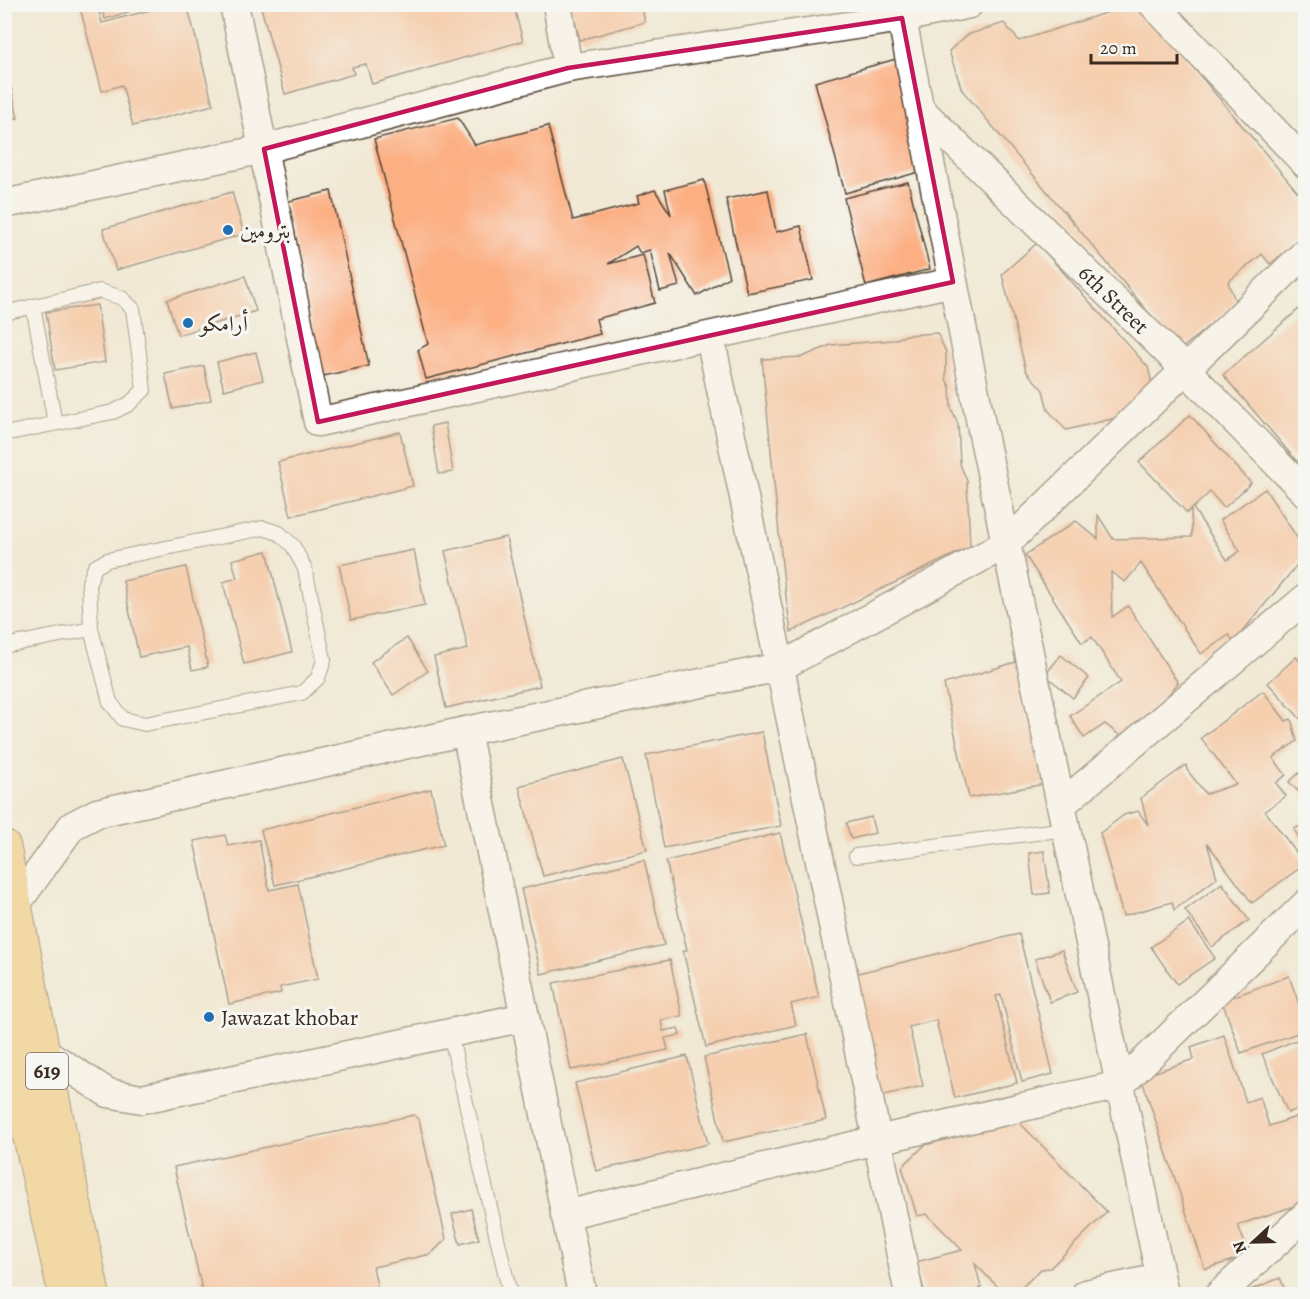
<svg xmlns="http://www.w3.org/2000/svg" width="1310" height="1299" viewBox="0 0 1310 1299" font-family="Alegreya,Amiri,serif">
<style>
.building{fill:#fcaf82}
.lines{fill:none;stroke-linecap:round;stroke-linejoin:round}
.lane-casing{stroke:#564739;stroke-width:16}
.street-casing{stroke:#564739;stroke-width:31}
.highway-casing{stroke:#564739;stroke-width:35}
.lane{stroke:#fff;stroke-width:14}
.street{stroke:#fff;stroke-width:28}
.highway{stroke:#f1c36a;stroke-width:33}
.marked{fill:none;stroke:#c2185b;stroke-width:4.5;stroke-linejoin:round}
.poi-dot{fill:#1f6fb2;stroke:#f6f6f2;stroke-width:2}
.labels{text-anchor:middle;stroke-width:6;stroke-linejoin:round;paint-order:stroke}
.shield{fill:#f6f6f2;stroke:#73675e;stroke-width:1.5}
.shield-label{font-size:21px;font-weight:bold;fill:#3b2a1e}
.poi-label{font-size:22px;fill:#3b2a1e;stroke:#f6f6f2;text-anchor:start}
.street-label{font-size:22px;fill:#3b2a1e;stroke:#f6f6f2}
</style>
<rect width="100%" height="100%" fill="#f6f6f2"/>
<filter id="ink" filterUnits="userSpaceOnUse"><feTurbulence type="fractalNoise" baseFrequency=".0167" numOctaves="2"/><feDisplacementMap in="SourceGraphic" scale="12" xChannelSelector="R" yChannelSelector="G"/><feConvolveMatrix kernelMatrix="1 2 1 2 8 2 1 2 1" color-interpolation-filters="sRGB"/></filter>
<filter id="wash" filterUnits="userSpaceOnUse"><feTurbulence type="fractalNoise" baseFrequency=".008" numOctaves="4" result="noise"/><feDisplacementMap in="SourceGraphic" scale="24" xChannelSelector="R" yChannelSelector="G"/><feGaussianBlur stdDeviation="1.35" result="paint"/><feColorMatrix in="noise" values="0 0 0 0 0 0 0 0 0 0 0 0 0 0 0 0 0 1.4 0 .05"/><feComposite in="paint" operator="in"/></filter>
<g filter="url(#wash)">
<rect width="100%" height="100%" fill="#f1e9d5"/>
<g id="blocks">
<g class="building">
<polygon points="79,4 97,4 102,23 172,4 187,4 213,105 133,126 122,85 102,91"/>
<polygon points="100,4 129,4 131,11 105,19"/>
<polygon points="260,4 513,4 523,41 372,84 366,64 352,67 354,74 285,94"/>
<polygon points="570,4 641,4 645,22 580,40"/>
<polygon points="1295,4 1306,4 1306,22"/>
<polygon points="1130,5 1141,5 1306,202 1306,235 1270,264 1262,254 1228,282 1236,303 1180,350 962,90 949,51 967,35 1004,23 1019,41"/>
<polygon points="4,57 18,118 4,120"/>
<polygon points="896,59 926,170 845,193 815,82"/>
<polygon points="458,118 475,145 548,126 573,220 639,203 637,196 655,190 671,215 665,190 704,180 729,277 697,296 670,253 679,286 660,291 650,250 640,253 636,246 608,264 643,255 655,303 596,319 600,334 426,379 418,350 428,344 374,139"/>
<polygon points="908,182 930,269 866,286 844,198"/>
<polygon points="768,190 776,232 801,226 813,280 747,293 726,199"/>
<polygon points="331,191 369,366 323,376 285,202"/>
<polygon points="232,192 244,234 116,270 103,229"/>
<polygon points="1037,243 1148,367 1153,388 1120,417 1066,430 1048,410 1043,390 1026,371 1002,274"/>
<polygon points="245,276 256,311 178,335 167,300"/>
<polygon points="1306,303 1306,472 1223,375"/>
<polygon points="97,305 105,362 55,370 46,312"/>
<polygon points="937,333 946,352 946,379 950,387 951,408 958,424 960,464 967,481 970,547 791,632 783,574 762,359 802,357 831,345 893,340 907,335"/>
<polygon points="256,352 263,380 224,390 217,362"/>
<polygon points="204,366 211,400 173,409 165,374"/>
<polygon points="1190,415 1251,483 1224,508 1210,492 1193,508 1227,560 1240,551 1220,520 1265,489 1306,551 1306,554 1234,642 1229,635 1201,654 1141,563 1125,582 1111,572 1112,617 1128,606 1178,683 1129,743 1105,724 1084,738 1070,716 1121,682 1092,637 1082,643 1025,555 1076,521 1098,539 1098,515 1113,539 1192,537 1191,509 1187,513 1139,462"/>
<polygon points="445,423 453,472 439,474 431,426"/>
<polygon points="400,432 413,486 291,516 278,462"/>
<polygon points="506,537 540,686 446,708 434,657 468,649 445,551"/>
<polygon points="414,550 425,605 351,620 339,565"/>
<polygon points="267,551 292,652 244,664 223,582 237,578 232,560"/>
<polygon points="186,567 208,667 192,670 187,647 139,657 123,581"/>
<polygon points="407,638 428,671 393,695 371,662"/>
<polygon points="1061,655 1089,678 1073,698 1045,675"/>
<polygon points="1296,657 1306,667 1306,725 1268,683"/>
<polygon points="1019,661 1045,784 969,798 944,684"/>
<polygon points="1263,691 1286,721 1291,719 1297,741 1273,758 1286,775 1276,783 1286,796 1265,811 1305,864 1252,903 1207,843 1217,878 1174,910 1172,902 1123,916 1100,833 1124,815 1138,811 1148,825 1141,798 1186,765 1187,770 1206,794 1236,784 1201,738"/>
<polygon points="762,732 781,826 664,848 646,755"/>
<polygon points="623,759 647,850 543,876 519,786"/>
<polygon points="1306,767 1306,799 1289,782"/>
<polygon points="431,789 444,845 275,885 261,830"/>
<polygon points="871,817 875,833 851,839 846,823"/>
<polygon points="1306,823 1306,851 1294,829"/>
<polygon points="780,833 819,997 791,1004 796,1025 706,1047 683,951 687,950 666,861"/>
<polygon points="225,835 228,846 259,840 269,890 298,884 318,979 280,987 281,993 229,1004 194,841"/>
<polygon points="1044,851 1050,893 1034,895 1029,853"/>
<polygon points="644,860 664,945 541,974 521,889"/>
<polygon points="1222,883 1249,920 1212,947 1185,910"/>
<polygon points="1189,921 1215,958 1177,984 1151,947"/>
<polygon points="1019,934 1053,1074 1022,1082 1001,995 996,996 1017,1083 955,1098 936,1020 909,1027 923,1086 880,1096 850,975"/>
<polygon points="1062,950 1077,992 1050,1002 1035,959"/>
<polygon points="670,960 682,1016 661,1020 663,1031 678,1028 680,1035 665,1038 668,1050 571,1070 553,983"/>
<polygon points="1289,976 1306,1024 1306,1030 1241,1053 1222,1001"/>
<polygon points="807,1034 826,1120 723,1142 704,1057"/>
<polygon points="1224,1035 1246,1102 1260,1097 1269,1126 1302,1115 1306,1127 1306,1202 1238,1225 1249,1255 1205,1269 1141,1077 1194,1059 1191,1047"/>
<polygon points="1306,1036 1306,1106 1288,1113 1262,1054"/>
<polygon points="687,1056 708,1144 596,1171 575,1083"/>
<polygon points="414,1115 419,1120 446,1239 431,1254 373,1267 377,1285 369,1293 371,1294 203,1294 174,1167"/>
<polygon points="1018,1121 1107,1212 1050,1268 1041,1269 1015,1294 1005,1294 975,1264 981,1287 974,1294 925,1294 916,1262 962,1250 927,1214 917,1216 902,1167 925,1145"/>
<polygon points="471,1209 479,1239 460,1244 452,1214"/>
<polygon points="1280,1278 1287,1294 1241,1294"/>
</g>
</g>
</g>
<g filter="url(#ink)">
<use href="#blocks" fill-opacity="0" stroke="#564739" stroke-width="1.5"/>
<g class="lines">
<g class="lane-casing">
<g id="lane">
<polyline points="33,306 55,423"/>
<polyline points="4,313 100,291 122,298 133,309 144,390 129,404 113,412 4,434"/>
<polyline points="4,646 91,629 89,582 95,567 107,560 263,528 279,533 293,546 305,569 324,660 318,678 302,693 145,724 123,719 110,702 91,629"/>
<polyline points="856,856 1066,829"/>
<polyline points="450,1033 510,1294"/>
</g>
</g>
<g class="street-casing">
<g id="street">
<polyline points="234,4 318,422 953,282"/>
<polyline points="557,4 568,68"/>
<polyline points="899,4 982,429 1164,1294"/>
<polyline points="1153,4 1306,164"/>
<polyline points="920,109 1185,369 1306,493"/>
<polyline points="4,204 264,149 568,68 902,18 969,4"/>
<polyline points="710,337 780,667 909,1294"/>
<polyline points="466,731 582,1294"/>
<polyline points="1061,805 1306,598"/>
<polyline points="16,904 72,826 97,813 466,731 780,667 1006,544 1306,252"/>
<polyline points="43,1051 108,1093 142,1099 525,1017"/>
<polyline points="565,1215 877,1140 1120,1085 1306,904"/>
<polyline points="1086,1294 1160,1278"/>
<polyline points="1220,1294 1306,1215"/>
</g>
</g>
<g class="highway-casing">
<g id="highway">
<polyline points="4,847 43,1051 93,1294"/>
<polyline points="28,982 8,1040 65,1294"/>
</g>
</g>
<use href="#lane" class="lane"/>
<use href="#street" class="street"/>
<use href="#highway" class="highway"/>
</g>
</g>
<path d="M0 0H1310V1299H0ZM902 18 953 282 318 422 264 149 568 68Z" fill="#f1e9d5" fill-opacity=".55" fill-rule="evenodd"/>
<path class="marked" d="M902 18 953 282 318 422 264 149 568 68Z"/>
<g class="poi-dot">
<circle cx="228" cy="230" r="6"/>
<circle cx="188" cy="323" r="6"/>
<circle cx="209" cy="1017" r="6"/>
</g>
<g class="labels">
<rect class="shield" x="26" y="1053" width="42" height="36" rx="4.5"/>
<g class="shield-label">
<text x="47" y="1078">619</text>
</g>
<g class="poi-label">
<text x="240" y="238">بترومين</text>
<text x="200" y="331">أرامكو</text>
<text x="221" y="1025">Jawazat khobar</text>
</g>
<g class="street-label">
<text transform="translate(1114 299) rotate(44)" y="8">6th Street</text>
</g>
</g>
<rect width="1310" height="1299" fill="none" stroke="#f6f6f2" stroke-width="24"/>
<g transform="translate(1253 1242) rotate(248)" stroke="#f6f6f2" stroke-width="4.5" paint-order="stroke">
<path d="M0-4.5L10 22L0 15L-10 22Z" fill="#3b2a1e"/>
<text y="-9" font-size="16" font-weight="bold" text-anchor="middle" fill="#3b2a1e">N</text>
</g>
<path d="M1091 54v9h86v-9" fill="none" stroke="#3b2a1e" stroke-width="3"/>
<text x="1100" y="54" font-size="18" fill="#3b2a1e" stroke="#f6f6f2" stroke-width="4.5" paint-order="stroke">20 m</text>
</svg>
